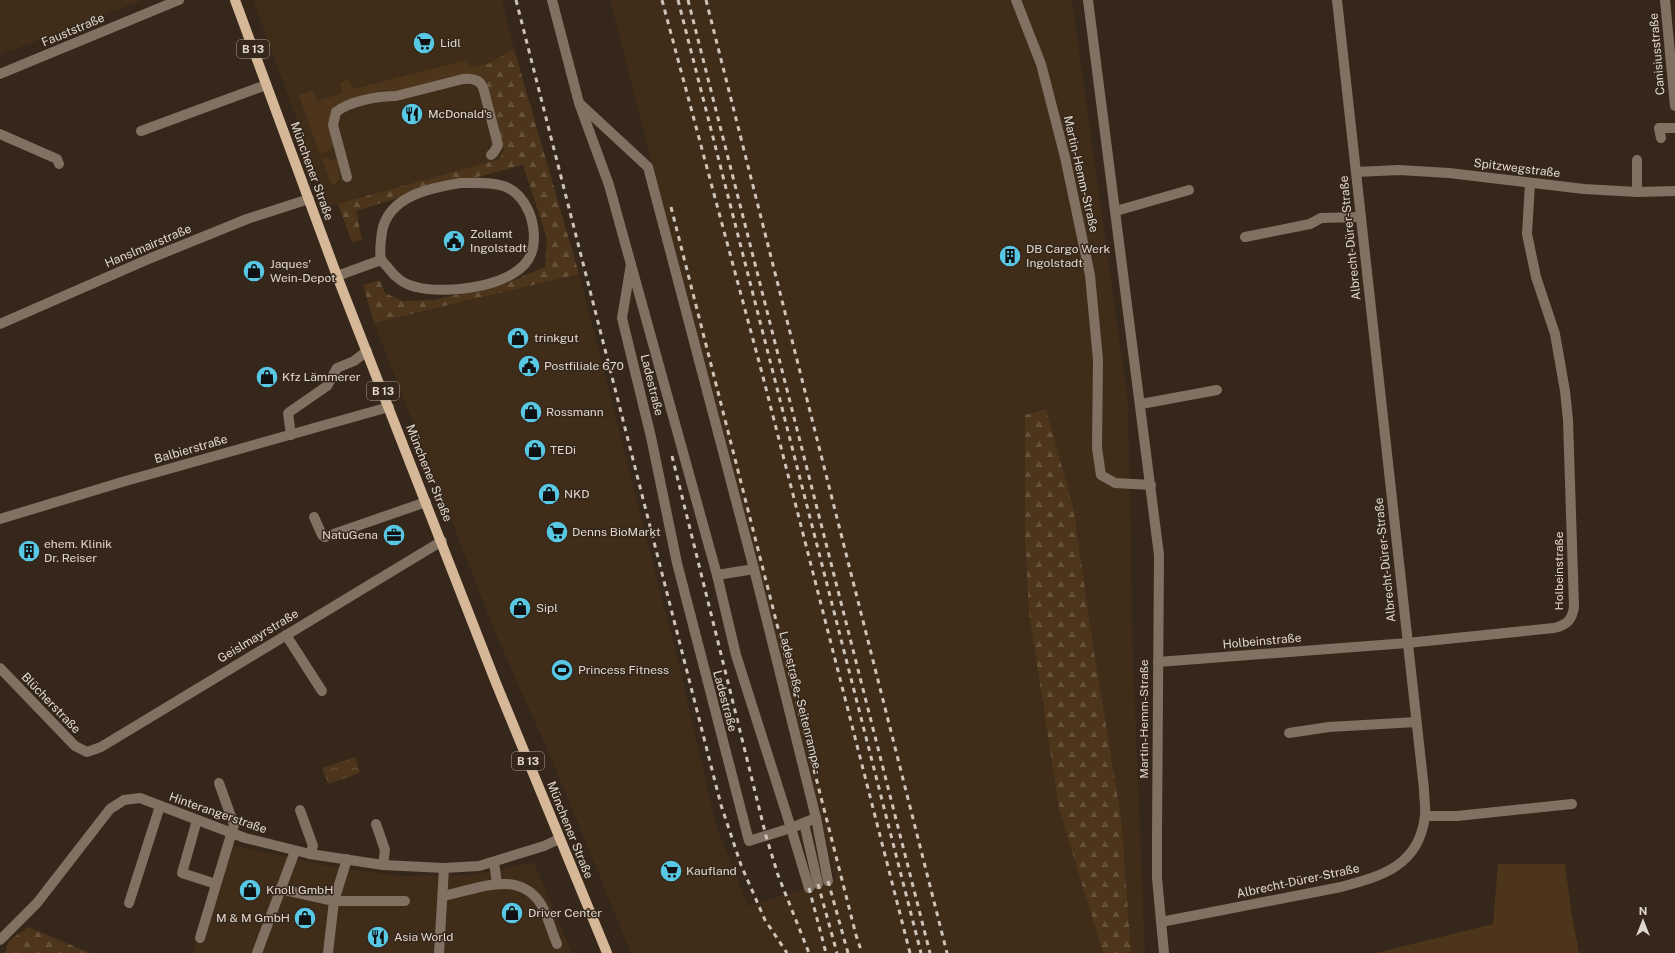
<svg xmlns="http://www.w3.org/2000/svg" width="1675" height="953" viewBox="0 0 1675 953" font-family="'Public Sans',sans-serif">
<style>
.built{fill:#3f2d1a}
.grass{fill:#4d351b}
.forest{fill:url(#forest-firs)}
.park{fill:url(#park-crowns)}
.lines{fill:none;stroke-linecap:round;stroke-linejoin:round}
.minor{stroke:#807162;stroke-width:10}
.major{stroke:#d6b899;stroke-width:10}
.rail{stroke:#cdc4ba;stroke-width:3;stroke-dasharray:5 5;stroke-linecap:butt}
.labels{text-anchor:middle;stroke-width:3;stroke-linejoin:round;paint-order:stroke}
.shield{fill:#35271a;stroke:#ada298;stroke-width:1}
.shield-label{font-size:11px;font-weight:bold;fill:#e0d7ce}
.street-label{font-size:12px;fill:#e0d7ce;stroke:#35271a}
.poi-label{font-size:12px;fill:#e0d7ce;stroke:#35271a;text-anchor:start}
</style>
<defs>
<pattern id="forest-firs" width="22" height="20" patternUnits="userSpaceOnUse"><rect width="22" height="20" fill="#4d351b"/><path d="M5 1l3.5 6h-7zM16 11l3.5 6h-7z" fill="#66523b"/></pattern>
<pattern id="park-crowns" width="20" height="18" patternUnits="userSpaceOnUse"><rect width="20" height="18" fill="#4d351b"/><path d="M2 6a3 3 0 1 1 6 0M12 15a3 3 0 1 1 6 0" fill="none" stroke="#66523b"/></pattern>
</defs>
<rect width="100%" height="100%" fill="#35271a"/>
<g class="built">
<polygon points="0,0 143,0 0,55"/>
<polygon points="253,0 502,0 514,49 483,68 504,149 503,154 500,159 495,161 329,207"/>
<polygon points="610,0 1072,0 1128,402 1133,662 1145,953 631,953 552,760 497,637 374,323 579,274 680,669 716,825 748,906 836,879"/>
<polygon points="222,843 334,867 400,876 473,875 534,862 572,953 193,953"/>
</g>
<g class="grass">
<path d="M466 60 470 67 491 63 483 68 487 83 483 79 398 92 386 90 340 103C324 115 330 130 334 147L322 154 319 152 299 95 313 91 317 101 343 93 340 83 348 80 354 89Z"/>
<polygon points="328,157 329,161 337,159 340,179 334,185 331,184 322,158"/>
<polygon points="1498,864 1565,864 1571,909 1579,953 1376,953 1493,924"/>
</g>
<g class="forest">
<polygon points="514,49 579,274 374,323 363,285 380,280 385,293 402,301 433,300 505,284 545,267 547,238 523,165 404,196 356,211 362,240 352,242 338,204 500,159 504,149 483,67"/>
<polygon points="1046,409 1074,511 1092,640 1121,817 1131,953 1103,953 1059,808 1029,613 1025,537 1025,415"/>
<polygon points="28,927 90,953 5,953 9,941"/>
</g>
<polygon class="park" points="355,757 360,773 328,784 322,768"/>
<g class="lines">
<g class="minor">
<polyline points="552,0 579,103 609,185 717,575 736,655 791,828 749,841 677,563 651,437 622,318 631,264"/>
<polyline points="1016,0 1041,64 1065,157 1090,275 1098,360 1097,448 1101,475 1115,483 1151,485"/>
<polyline points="1088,0 1159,555 1157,834 1157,878 1164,953"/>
<polyline points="1665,0 1675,106"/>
<polyline points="0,74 179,0"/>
<polyline points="580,104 648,167 754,569 717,575"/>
<polyline points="141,131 266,85"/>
<polyline points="0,134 57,159 59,164"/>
<polyline points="1661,138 1659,128 1675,128"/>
<polyline points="1637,160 1637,192"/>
<polyline points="1356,172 1399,170 1449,173 1584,189 1637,192 1675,191"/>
<path d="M347 177 333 125 336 112C350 101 378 96 396 96L463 79C471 78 479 79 483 87L498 145 494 152 491 155"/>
<path d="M460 183C492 183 514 179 529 212 534 224 536 242 531 254 519 287 445 295 416 287 405 285 395 277 389 269 387 266 383 263 381 259 379 252 381 240 382 232 388 196 430 188 460 183Z"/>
<polyline points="1116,211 1189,190"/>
<polyline points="1245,237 1310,224 1321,218 1361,217"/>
<polyline points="337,276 381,260"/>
<polyline points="0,324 151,258 247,219 309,199"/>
<polyline points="1141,404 1217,390"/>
<polyline points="291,435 288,413 327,386 337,368 354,361 367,351"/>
<polyline points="314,517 322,535 325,537 426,502"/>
<polyline points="0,519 122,482 389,407"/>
<polyline points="754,569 816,818 791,828 809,888"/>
<polyline points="286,635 322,691"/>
<path d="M1158 662 1407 643 1554 628C1567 625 1572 620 1574 607L1568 420 1565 391 1555 334 1536 277 1527 234 1530 183"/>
<polyline points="0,668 75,746 87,752 101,747 442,541"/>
<polyline points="1289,733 1329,727 1416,722"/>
<polyline points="300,810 313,846 310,854"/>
<polyline points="1425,816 1457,816 1572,804"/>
<polyline points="816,818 828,881"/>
<polyline points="197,820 182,873 216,884"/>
<polyline points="804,823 818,884"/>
<polyline points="376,824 385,850 383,865"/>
<polyline points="494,862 497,884"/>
<polyline points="280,889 334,901 405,901"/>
<path d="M444 896C477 889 520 868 542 906 548 917 552 932 557 944"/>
<polyline points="129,903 160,806"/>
<path d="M1161 922 1341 887C1382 876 1419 866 1425 816 1426 808 1424 798 1424 789L1337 0"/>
<polyline points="200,938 234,825 219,783"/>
<polyline points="0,940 37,903 110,809 124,800 140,798 245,838 310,854 383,865 444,868 479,866 544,846 559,839"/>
<polyline points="257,953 295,851"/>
<polyline points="328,953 334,901 347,859"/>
<polyline points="439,953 444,868"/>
</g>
<polyline class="major" points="235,0 337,276 496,683 607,953"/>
<g class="rail">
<polyline points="516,0 721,805 741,865 765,920 787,953"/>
<polyline points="662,0 762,373 910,953"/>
<polyline points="678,0 921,953"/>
<polyline points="688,0 930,953"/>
<polyline points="706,0 947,953"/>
<polyline points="671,207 856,935 862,953"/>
<polyline points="672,456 766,836 778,875 809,953"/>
<polyline points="828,881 848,953"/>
<polyline points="818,884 837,953"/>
<polyline points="809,888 826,953"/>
</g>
</g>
<defs>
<g id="supermarket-disc" transform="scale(1.15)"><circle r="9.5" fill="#59c8e5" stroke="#35271a"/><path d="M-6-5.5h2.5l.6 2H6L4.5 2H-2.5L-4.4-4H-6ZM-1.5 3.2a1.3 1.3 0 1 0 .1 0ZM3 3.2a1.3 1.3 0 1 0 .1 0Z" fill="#111"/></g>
<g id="restaurant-disc" transform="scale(1.15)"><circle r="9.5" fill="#59c8e5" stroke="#35271a"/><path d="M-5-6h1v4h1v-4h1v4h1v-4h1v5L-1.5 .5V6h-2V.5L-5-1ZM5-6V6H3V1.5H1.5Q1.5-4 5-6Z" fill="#111"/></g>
<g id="civic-disc" transform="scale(1.15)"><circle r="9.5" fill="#59c8e5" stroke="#35271a"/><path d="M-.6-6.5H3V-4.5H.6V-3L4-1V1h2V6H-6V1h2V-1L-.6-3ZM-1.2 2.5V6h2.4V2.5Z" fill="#111"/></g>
<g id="building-disc" transform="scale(1.15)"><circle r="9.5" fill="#59c8e5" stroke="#35271a"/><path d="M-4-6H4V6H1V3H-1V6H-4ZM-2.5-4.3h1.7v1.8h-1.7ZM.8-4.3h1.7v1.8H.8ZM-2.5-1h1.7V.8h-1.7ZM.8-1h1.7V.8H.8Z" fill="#111"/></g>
<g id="shop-disc" transform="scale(1.15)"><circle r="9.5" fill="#59c8e5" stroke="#35271a"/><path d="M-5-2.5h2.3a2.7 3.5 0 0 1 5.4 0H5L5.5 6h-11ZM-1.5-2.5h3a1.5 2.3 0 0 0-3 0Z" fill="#111"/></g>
<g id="office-disc" transform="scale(1.15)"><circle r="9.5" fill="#59c8e5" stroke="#35271a"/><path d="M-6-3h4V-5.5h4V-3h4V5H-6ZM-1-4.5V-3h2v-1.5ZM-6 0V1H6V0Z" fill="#111"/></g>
<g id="stadium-disc" transform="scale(1.15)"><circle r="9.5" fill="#59c8e5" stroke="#35271a"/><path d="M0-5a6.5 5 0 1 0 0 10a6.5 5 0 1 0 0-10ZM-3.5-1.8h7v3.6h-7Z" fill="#111"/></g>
</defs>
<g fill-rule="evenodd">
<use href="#supermarket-disc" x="424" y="43"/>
<use href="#restaurant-disc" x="412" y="114"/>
<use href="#civic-disc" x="454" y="241"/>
<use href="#building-disc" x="1010" y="256"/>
<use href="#shop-disc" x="254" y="271"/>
<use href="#shop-disc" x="518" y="338"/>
<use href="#civic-disc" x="529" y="366"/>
<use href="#shop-disc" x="267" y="377"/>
<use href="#shop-disc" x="531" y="412"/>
<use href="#shop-disc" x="535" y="450"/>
<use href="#shop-disc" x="549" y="494"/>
<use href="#supermarket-disc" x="557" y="532"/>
<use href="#office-disc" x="394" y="535"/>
<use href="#building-disc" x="29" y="551"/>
<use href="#shop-disc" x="520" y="608"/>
<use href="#stadium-disc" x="562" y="670"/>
<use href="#supermarket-disc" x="671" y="871"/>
<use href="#shop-disc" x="250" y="890"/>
<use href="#shop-disc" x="512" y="913"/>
<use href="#shop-disc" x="305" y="918"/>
<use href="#restaurant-disc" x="378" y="937"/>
</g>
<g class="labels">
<g class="shield">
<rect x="237" y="40" width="32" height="18" rx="3"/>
<rect x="367" y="382" width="32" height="18" rx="3"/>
<rect x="512" y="752" width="32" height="18" rx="3"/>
</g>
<g class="shield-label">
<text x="253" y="53">B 13</text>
<text x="383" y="395">B 13</text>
<text x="528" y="765">B 13</text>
</g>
<g class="street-label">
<text transform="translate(73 30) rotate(-23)" y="4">Fauststraße</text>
<text transform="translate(1657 54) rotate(-95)" y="4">Canisiusstraße</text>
<text transform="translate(1517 168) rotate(7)" y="4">Spitzwegstraße</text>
<text transform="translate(312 171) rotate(70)" y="4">Münchener Straße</text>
<text transform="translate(1081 174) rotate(77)" y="4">Martin-Hemm-Straße</text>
<text transform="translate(1350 238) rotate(-96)" y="4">Albrecht-Dürer-Straße</text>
<text transform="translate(148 246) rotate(-23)" y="4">Hanslmairstraße</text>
<text transform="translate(652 385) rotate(76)" y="4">Ladestraße</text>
<text transform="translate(191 449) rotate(-16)" y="4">Balbierstraße</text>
<text transform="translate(429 473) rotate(68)" y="4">Münchener Straße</text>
<text transform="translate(1385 560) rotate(-96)" y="4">Albrecht-Dürer-Straße</text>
<text transform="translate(1559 571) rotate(-90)" y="4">Holbeinstraße</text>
<text transform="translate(258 636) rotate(-31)" y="4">Geislmayrstraße</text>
<text transform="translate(1262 641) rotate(-5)" y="4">Holbeinstraße</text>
<text transform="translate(725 701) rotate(75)" y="4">Ladestraße</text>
<text transform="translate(51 703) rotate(46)" y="4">Blücherstraße</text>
<text transform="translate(801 703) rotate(76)" y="4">Ladestraße - Seitenrampe -</text>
<text transform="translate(1144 719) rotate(-90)" y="4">Martin-Hemm-Straße</text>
<text transform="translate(218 813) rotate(19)" y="4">Hinterangerstraße</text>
<text transform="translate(570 830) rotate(68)" y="4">Münchener Straße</text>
<text transform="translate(1298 881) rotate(-12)" y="4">Albrecht-Dürer-Straße</text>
</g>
<g class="poi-label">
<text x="440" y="47">Lidl</text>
<text x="428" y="118">McDonald's</text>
<text x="470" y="238">Zollamt<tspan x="470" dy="14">Ingolstadt</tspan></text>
<text x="1026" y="253">DB Cargo Werk<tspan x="1026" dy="14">Ingolstadt</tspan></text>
<text x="270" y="268">Jaques'<tspan x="270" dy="14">Wein-Depot</tspan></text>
<text x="534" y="342">trinkgut</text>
<text x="544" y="370">Postfiliale 670</text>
<text x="282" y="381">Kfz Lämmerer</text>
<text x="546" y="416">Rossmann</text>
<text x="550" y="454">TEDi</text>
<text x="564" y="498">NKD</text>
<text x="572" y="536">Denns BioMarkt</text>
<text x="378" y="539" text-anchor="end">NatuGena</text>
<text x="44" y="548">ehem. Klinik<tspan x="44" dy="14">Dr. Reiser</tspan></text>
<text x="536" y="612">Sipl</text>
<text x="578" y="674">Princess Fitness</text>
<text x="686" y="875">Kaufland</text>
<text x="266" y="894">Knoll GmbH</text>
<text x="528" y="917">Driver Center</text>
<text x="290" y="922" text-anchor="end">M &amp; M GmbH</text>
<text x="394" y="941">Asia World</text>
</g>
</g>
<g transform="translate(1643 921)" stroke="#35271a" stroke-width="3" paint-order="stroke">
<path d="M0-3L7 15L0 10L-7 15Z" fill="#e0d7ce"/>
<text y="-6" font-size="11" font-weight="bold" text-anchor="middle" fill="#e0d7ce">N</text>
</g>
</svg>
